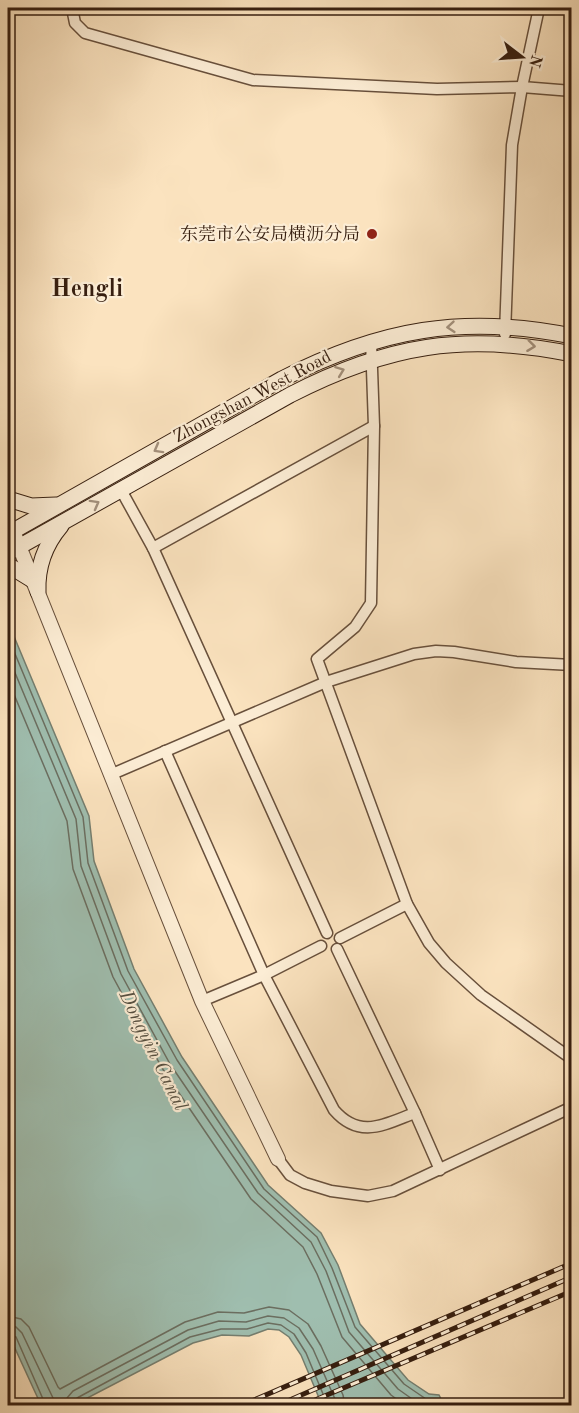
<svg xmlns="http://www.w3.org/2000/svg" width="579" height="1413" viewBox="0 0 579 1413" font-family="'Old Standard TT','Noto Serif SC',serif">
<style>
.water{fill:#9fbeaf;stroke:#757e6f;stroke-width:1.5}
.lines{fill:none;stroke-linecap:round;stroke-linejoin:round}
.shore{stroke:#6b6e60;stroke-width:1.5}
.minor-casing{stroke:#68503c;stroke-width:13}
.tertiary-casing{stroke:#68503c;stroke-width:16}
.secondary-casing{stroke:#371f10;stroke-width:17}
.minor{stroke:#fcedd5;stroke-width:10}
.tertiary{stroke:#fcedd5;stroke-width:14}
.secondary{stroke:#fcedd5;stroke-width:15}
.rail-casing{stroke:#371f10;stroke-width:5}
.rail{stroke:#fcedd5;stroke-width:3;stroke-dasharray:9;stroke-linecap:butt}
.oneway{stroke:#a3907c}
.poi-dot{fill:#8f2418;stroke:#fcedd5;stroke-width:2}
.labels{text-anchor:middle;stroke-width:4.5;stroke-linejoin:round;paint-order:stroke}
.poi-label{font-size:18px;fill:#371f10;stroke:#fcedd5;text-anchor:end}
.street-label{font-size:18px;fill:#371f10;stroke:#fcedd5}
.water-label{font-size:20px;font-style:italic;fill:#564f40;stroke:#fcedd5}
.district-label{font-size:24px;font-weight:bold;fill:#371f10;stroke:#fcedd5}
</style>
<rect width="100%" height="100%" fill="#fbe3bf"/>
<filter id="stains"><feTurbulence type="fractalNoise" baseFrequency=".00333" numOctaves="4"/><feColorMatrix values="0 0 0 0 .2 0 0 0 0 .09 0 0 0 0 .02 0 0 0 .5 -.17"/></filter>
<radialGradient id="worn" r=".72"><stop offset=".6" stop-color="#630" stop-opacity="0"/><stop offset="1" stop-color="#630" stop-opacity=".3"/></radialGradient>
<polygon class="water" points="8,622 89,816 94,861 134,969 182,1057 268,1185 321,1233 338,1265 360,1324 408,1380 429,1394 439,1395 444,1405 322,1405 301,1355 289,1337 279,1330 268,1329 249,1336 222,1335 193,1343 74,1405 41,1405 8,1333"/>
<g class="lines">
<g class="shore">
<polyline points="8,637 83,817 88,863 128,971 177,1060 264,1189 317,1237 332,1268 355,1327 404,1384 426,1399 435,1401 437,1406"/>
<polyline points="8,656 76,819 81,866 121,974 170,1064 258,1193 311,1242 326,1271 349,1332 398,1389 422,1406"/>
<polyline points="8,680 67,821 73,869 113,977 162,1068 251,1199 303,1247 317,1274 342,1337 391,1395 406,1406"/>
<polyline points="8,1316 21,1319 29,1327 58,1387 60,1389 185,1322 218,1312 244,1313 269,1307 289,1310 308,1324 321,1346 343,1395 345,1406"/>
<polyline points="8,1325 16,1327 22,1333 53,1398 54,1406"/>
<polyline points="8,1333 16,1337 46,1406"/>
<polyline points="65,1406 67,1398 73,1391 188,1330 219,1321 246,1322 268,1316 284,1318 299,1328 313,1349 335,1399 336,1406"/>
<polyline points="73,1406 77,1398 190,1337 221,1329 247,1329 268,1323 281,1325 294,1334 306,1353 328,1406"/>
</g>
<g class="minor-casing">
<g id="minor">
<polyline points="72,8 75,23 85,33 253,80 437,89 522,87 572,91"/>
<polyline points="505,334 512,145 522,87 539,8"/>
<polyline points="371,341 374,426 371,603 355,627 317,659 407,904 429,943 446,963 481,995 572,1059"/>
<polyline points="121,490 153,548 327,933"/>
<polyline points="153,548 374,426"/>
<path d="M165 751 264 975 334 1110C360 1140 385 1124 415 1113"/>
<polyline points="110,775 326,682 414,654 436,651 454,652 516,662 572,665"/>
<polyline points="340,938 407,904"/>
<polyline points="337,949 415,1113 440,1170"/>
<polyline points="202,1001 264,975 321,946"/>
<polyline points="278,1159 290,1175 305,1183 331,1191 368,1196 393,1191 572,1107"/>
</g>
</g>
<g class="tertiary-casing">
<polyline id="tertiary" points="13,531 202,1001 278,1159"/>
</g>
<g class="secondary-casing">
<g id="secondary">
<polyline points="8,499 31,506 56,505"/>
<path d="M8 534 282 379C380 329 463 314 572 336"/>
<path d="M8 553 290 395C387 345 464 332 572 354"/>
<polyline points="8,565 34,581"/>
<path d="M38 592C37 567 44 546 61 526"/>
</g>
</g>
<use href="#minor" class="minor"/>
<use href="#tertiary" class="tertiary"/>
<use href="#secondary" class="secondary"/>
<g class="rail-casing">
<g id="rail">
<polyline points="240,1406 572,1263"/>
<polyline points="276,1406 572,1277"/>
<polyline points="301,1406 572,1291"/>
</g>
</g>
<use href="#rail" class="rail"/>
</g>
<defs><path id="oneway-chevron" d="M-2-3.5L2.5 0L-2 3.5" fill="none" stroke-width="1.6" stroke-linecap="round" stroke-linejoin="round" transform="scale(1.5)"/></defs>
<g class="oneway">
<use href="#oneway-chevron" transform="translate(451 327) rotate(175)"/>
<use href="#oneway-chevron" transform="translate(531 346) rotate(7)"/>
<use href="#oneway-chevron" transform="translate(340 371) rotate(-21)"/>
<use href="#oneway-chevron" transform="translate(158 449) rotate(151)"/>
<use href="#oneway-chevron" transform="translate(95 504) rotate(-29)"/>
</g>
<circle class="poi-dot" cx="372" cy="234" r="6"/>
<g class="labels">
<g class="poi-label">
<text x="360" y="240">东莞市公安局横沥分局</text>
</g>
<g class="street-label">
<text transform="translate(252 396) rotate(-28)" y="6">Zhongshan West Road</text>
</g>
<g class="water-label">
<text transform="translate(154 1050) rotate(64)" y="7">Dongyin Canal</text>
</g>
<g class="district-label">
<text x="87" y="296">Hengli</text>
</g>
</g>
<rect width="579" height="1413" fill="none" stroke="#fbe3bf" stroke-width="30"/>
<rect x="9" y="9" width="561" height="1395" fill="none" stroke="#371f10" stroke-width="3"/>
<rect x="15" y="15" width="549" height="1383" fill="none" stroke="#371f10" stroke-width="1.5"/>
<g transform="translate(522 57) rotate(107)" stroke="#fcedd5" stroke-width="4.5" paint-order="stroke">
<path d="M0-4.5L10 22L0 15L-10 22Z" fill="#371f10"/>
<text y="-9" font-size="16" font-weight="bold" text-anchor="middle" fill="#371f10">N</text>
</g>
<rect width="100%" height="100%" filter="url(#stains)"/>
<rect width="100%" height="100%" fill="url(#worn)"/>
</svg>
